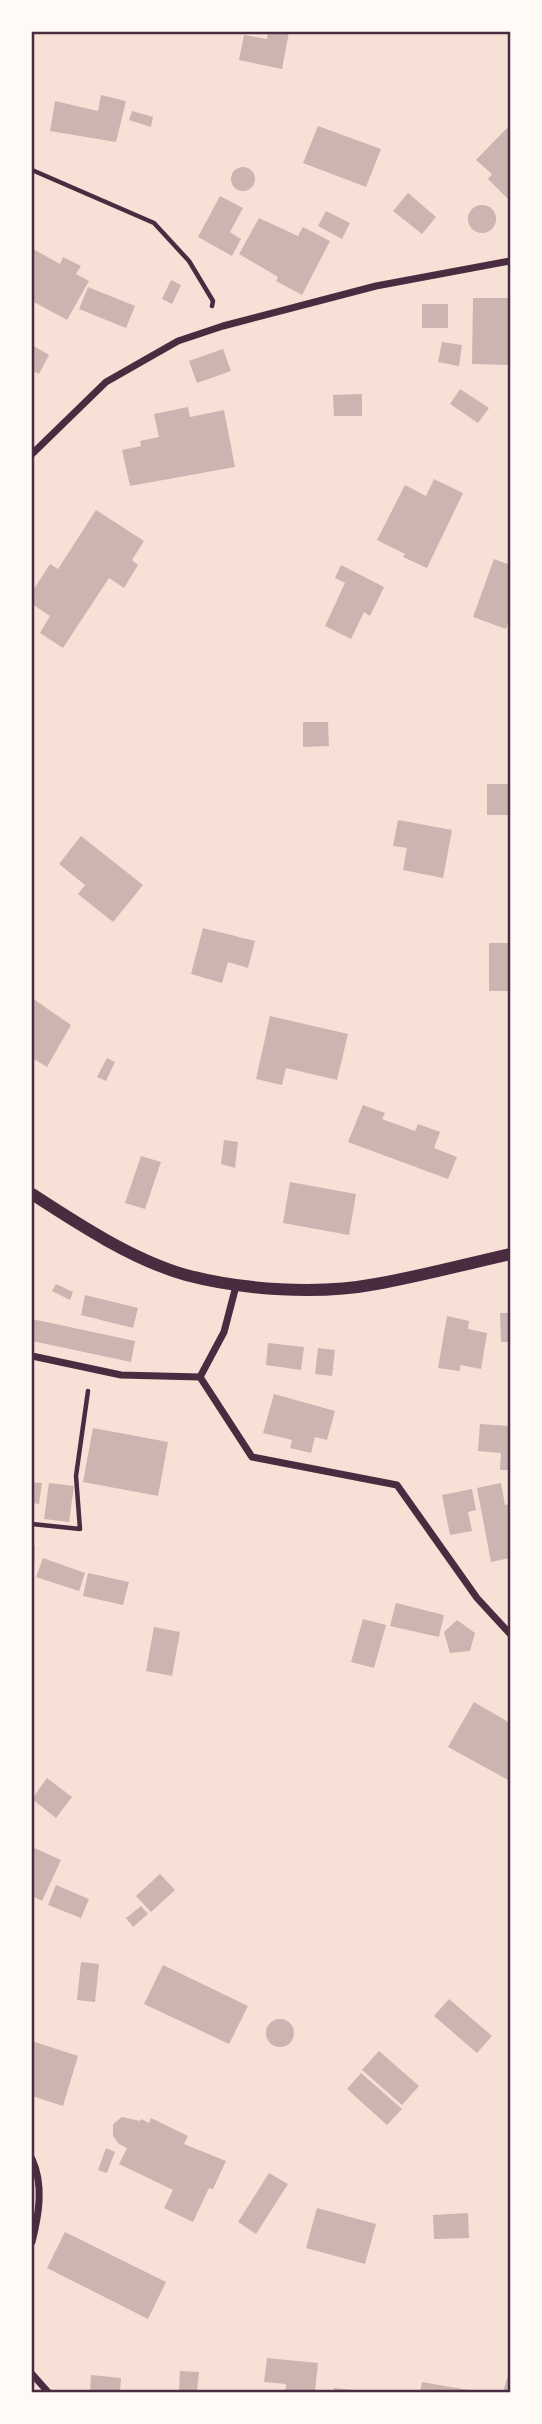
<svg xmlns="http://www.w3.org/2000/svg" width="542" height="2424" viewBox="0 0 542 2424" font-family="'Sofia Sans Condensed',sans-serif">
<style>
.building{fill:#ccb4b1}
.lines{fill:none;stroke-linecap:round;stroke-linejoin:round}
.path{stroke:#4a2c40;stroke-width:4.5}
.minor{stroke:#4a2c40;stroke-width:7}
.tertiary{stroke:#4a2c40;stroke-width:12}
.neatline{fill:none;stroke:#4a2c40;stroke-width:2.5}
</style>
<rect width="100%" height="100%" fill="#f7e1d7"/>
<g class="building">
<polygon points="268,32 289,32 282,69 239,60 244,35 267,39"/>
<polygon points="101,95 126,101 116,142 50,131 55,101 98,111"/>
<polygon points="132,111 153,117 151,127 129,120"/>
<polygon points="318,126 381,149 366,187 303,163"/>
<polygon points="507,128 510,131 510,201 488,179 492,174 476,160"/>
<circle cx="243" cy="179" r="12"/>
<polygon points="408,193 436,217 422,234 393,211"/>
<polygon points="220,196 243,208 230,232 241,239 232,256 198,237"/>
<circle cx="482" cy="219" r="14"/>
<polygon points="326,211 350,223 342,239 318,226"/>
<polygon points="259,218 298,236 303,227 330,241 302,295 276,281 278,277 239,254"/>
<polygon points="33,249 60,264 63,257 81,266 76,274 89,281 67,320 32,301"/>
<polygon points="171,280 181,285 172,304 162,299"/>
<polygon points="88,287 135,306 126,328 79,309"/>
<polygon points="473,298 510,298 510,365 472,364"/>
<rect x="422" y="304" width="26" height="24"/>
<polygon points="442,342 462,345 459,366 438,362"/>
<polygon points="32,345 49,355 39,374 32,371"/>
<polygon points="223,349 231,371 197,383 189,361"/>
<polygon points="460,389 489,408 478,423 450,404"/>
<polygon points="362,394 362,416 334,416 333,395"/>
<polygon points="188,407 190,417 224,410 235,467 130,486 122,450 141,446 140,441 159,437 154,414"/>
<polygon points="434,479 463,493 427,568 403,557 405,554 377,540 405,485 426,496"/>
<polygon points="96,510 144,541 132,560 138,565 124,588 109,578 63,648 40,633 50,616 32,604 32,592 50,564 58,569"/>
<polygon points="494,559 510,565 510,616 506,629 473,617"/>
<polygon points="341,565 384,587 370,616 364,612 351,639 325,626 345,583 335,578"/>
<polygon points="303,722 328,722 329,746 303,747"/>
<rect x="487" y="784" width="23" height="31"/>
<polygon points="398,820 452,830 443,878 403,870 407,848 393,846"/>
<polygon points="81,836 143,885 113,922 78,894 85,885 59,864"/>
<polygon points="203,928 255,941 248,968 228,962 222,983 191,974"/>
<rect x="489" y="943" width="21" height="48"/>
<polygon points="32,998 71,1025 47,1067 32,1058"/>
<polygon points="270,1016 348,1034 337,1080 286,1068 282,1085 256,1079"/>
<polygon points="107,1058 115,1062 106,1081 97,1077"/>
<polygon points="363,1105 385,1113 382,1119 415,1131 418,1124 440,1132 434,1148 457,1157 448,1179 348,1142"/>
<polygon points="224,1140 238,1142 235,1168 221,1164"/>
<polygon points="141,1156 161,1162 145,1209 125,1203"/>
<polygon points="290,1182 356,1194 349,1235 283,1223"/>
<polygon points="56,1284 73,1292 70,1300 52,1291"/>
<polygon points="85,1295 138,1308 133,1328 81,1315"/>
<polygon points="500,1313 510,1313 510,1342 501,1342"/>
<polygon points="447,1316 469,1321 468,1329 487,1333 481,1369 460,1365 460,1371 438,1368"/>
<polygon points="32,1319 135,1341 131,1362 32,1341"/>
<polygon points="268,1343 304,1347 301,1370 266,1365"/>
<polygon points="318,1348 335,1350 332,1376 315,1374"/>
<polygon points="274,1394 335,1411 327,1440 315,1437 311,1453 290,1448 292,1440 263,1433"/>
<polygon points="480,1424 510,1426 510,1470 500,1470 501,1453 478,1451"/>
<polygon points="93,1428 168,1442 158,1496 83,1482"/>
<polygon points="32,1482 42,1483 39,1504 32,1503"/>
<polygon points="49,1483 74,1486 69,1522 44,1519"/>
<polygon points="501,1483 505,1505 510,1504 510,1558 491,1562 477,1488"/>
<polygon points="472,1489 476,1510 468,1512 472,1531 450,1535 442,1495"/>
<polygon points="32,1545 35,1546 34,1568 32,1568"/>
<polygon points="43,1558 85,1573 79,1591 36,1577"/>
<polygon points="88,1573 129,1582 123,1605 83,1596"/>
<polygon points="396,1603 444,1615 439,1637 390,1626"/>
<polygon points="363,1619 386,1625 374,1668 351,1662"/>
<polygon points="457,1620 475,1633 470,1651 450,1653 444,1632"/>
<polygon points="154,1627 180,1632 172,1676 146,1671"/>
<polygon points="474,1702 510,1723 510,1781 448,1747"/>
<polygon points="47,1778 72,1797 56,1818 32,1799"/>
<polygon points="32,1847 61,1860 42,1901 32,1896"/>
<polygon points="160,1874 175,1890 151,1912 136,1896"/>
<polygon points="56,1885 89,1899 81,1918 48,1905"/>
<polygon points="141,1906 148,1914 133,1927 126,1918"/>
<polygon points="81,1962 99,1964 95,2002 77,2000"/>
<polygon points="163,1965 248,2006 229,2044 144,2004"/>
<polygon points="449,1999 492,2036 477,2053 434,2016"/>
<circle cx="280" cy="2033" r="14"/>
<polygon points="32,2041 78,2056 63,2106 32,2096"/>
<polygon points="379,2051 419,2086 402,2105 362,2070"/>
<polygon points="361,2073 402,2109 387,2125 347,2089"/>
<polygon points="122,2117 140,2121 141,2119 149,2123 151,2118 188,2136 184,2144 226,2161 213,2189 209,2188 193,2222 164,2208 173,2190 119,2164 127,2148 119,2144 113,2136 113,2124"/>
<polygon points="106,2148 115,2152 107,2173 98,2170"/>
<polygon points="269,2173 288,2184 256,2234 238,2222"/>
<polygon points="317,2208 376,2224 365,2264 306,2248"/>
<polygon points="468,2213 469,2238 434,2239 433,2215"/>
<polygon points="65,2232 166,2282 148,2319 47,2268"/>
<polygon points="267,2358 318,2363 315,2392 285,2392 286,2384 264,2382"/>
<polygon points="180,2371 199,2372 197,2392 179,2391"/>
<polygon points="91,2375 121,2378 120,2392 90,2392"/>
<polygon points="507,2378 510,2379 510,2392 503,2392"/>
<polygon points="422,2382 474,2391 473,2392 420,2392"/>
<polygon points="334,2388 354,2390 354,2392 334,2392"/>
</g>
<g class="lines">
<g class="path">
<polyline points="32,170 154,223 189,261 213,301 212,306"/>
<polyline points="32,1524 80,1529 76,1476 88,1391"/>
</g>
<g class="minor">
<polyline points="32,454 106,382 178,341 223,326 376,286 510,261"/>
<polyline points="32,1356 121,1375 200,1377"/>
<polyline points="200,1377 252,1457 397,1485 477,1598 510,1634"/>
<polyline points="200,1377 224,1332 236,1286"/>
<path d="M32 2159C44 2185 39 2214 32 2242"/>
<polyline points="32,2374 48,2392"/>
</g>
<path class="tertiary" d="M32 1194C78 1224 133 1260 186 1275 243 1290 318 1295 376 1284 421 1276 466 1264 510 1254"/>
</g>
<rect width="542" height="2424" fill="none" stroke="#fffaf5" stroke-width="66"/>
<rect x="33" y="33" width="476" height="2358" class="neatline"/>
</svg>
